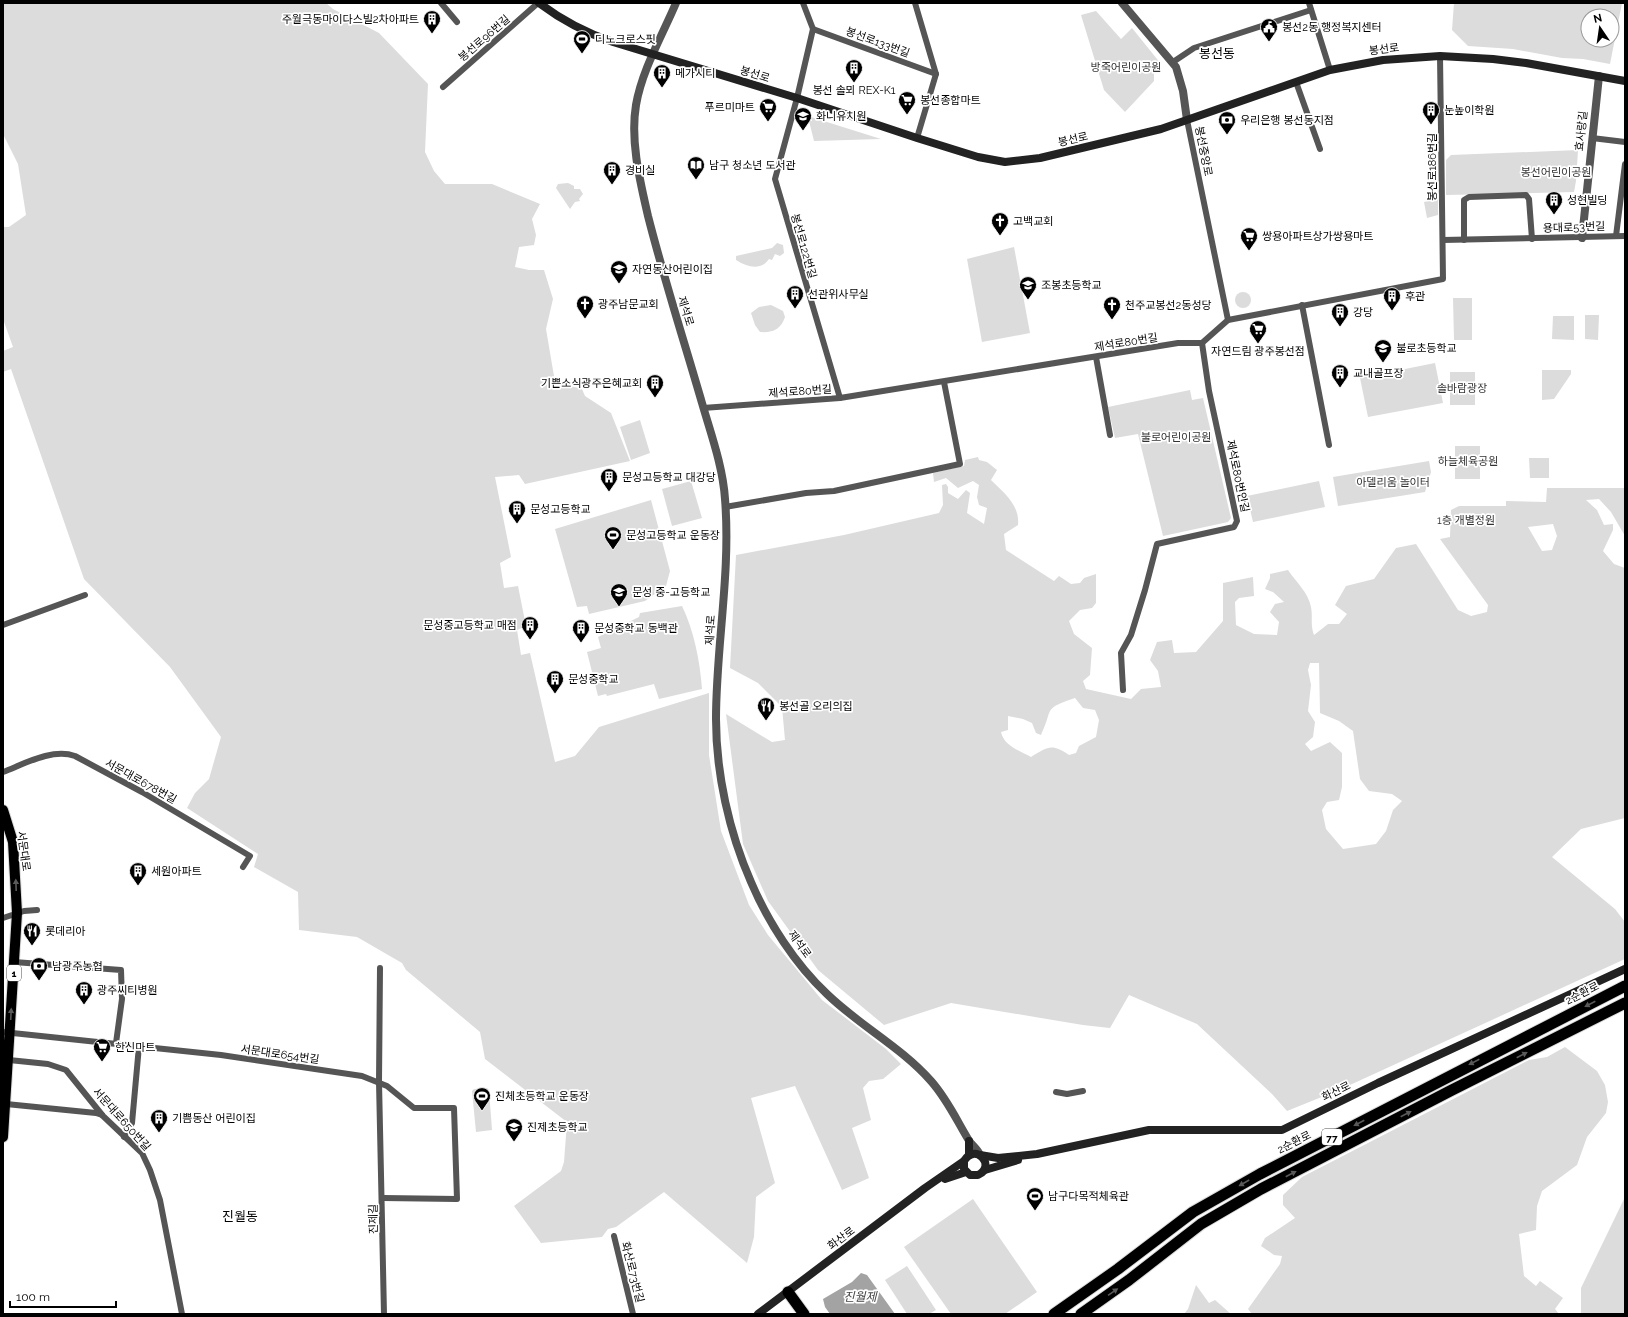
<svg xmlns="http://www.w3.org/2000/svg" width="1628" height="1317" viewBox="0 0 1628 1317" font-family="Raleway,'Noto Sans KR',sans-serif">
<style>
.green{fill:#dcdcdc;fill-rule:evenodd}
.water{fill:#a3a3a3}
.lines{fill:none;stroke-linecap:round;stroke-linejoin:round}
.primary-casing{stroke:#dbdbdb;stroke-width:12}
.trunk-casing{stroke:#dbdbdb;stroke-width:13}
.minor{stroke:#555;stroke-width:6}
.tertiary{stroke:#555;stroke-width:8}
.secondary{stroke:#222;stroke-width:8}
.primary{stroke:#000;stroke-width:10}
.trunk{stroke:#000;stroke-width:11}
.oneway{fill:#595959}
.labels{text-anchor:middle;stroke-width:3.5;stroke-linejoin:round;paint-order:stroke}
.shield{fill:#fff;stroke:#4c4c4c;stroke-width:1}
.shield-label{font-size:10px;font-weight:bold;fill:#000}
.poi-label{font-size:11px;fill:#000;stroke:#fff;text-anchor:start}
.street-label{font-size:11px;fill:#000;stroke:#fff}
.park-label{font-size:11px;fill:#333;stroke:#fff}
.water-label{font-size:12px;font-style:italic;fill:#444;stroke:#fff}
.quarter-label{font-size:13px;fill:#000;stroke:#fff}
</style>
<rect width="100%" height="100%" fill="#fff"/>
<g class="green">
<polygon points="3,3 326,3 333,9 379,33 428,84 425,152 434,171 445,184 492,184 540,204 532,219 536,235 534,245 519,247 515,267 529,270 544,270 553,299 546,329 555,382 582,389 585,396 611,413 630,461 525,484 519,475 495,477 511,557 500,563 504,588 518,586 526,626 517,630 521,655 530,653 555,762 575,756 599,727 709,693 709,755 721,831 749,905 768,935 822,1000 886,1049 901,1064 883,1079 869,1081 863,1088 871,1120 852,1128 869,1178 842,1190 795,1086 751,1098 775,1183 756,1197 754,1237 747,1263 664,1192 616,1227 608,1229 602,1237 541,1243 514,1206 561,1171 564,1162 567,1122 485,1059 480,1032 406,970 402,963 357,937 299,930 298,892 254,867 258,854 187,808 195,793 209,779 221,737 170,667 84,579 11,369 3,372 3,351 13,347 3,319 3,227 9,227 26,215 18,164 3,134"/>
<path d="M1454 3H1622L1610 64 1583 59 1562 58 1513 49 1468 46 1452 30ZM1588 16H1612V40H1588Z"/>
<polygon points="1096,11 1121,39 1132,28 1161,64 1154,72 1154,81 1125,112 1104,90 1081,15"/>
<polygon points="811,117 881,139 814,141 809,121 812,121"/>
<polygon points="1578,150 1576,181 1574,192 1446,195 1446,160 1451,155"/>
<polygon points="568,183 574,186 574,189 580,189 583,194 579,199 580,201 575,202 570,209 556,188 558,184"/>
<polygon points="1438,199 1438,215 1427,218 1424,202"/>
<path d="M777 243 783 245 784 253 780 256 775 254 772 260 769 259C761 271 747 267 736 260V256L772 248Z"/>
<polygon points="1014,247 1030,333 982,342 967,259"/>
<circle cx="1243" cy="300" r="8"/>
<polygon points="1453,298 1472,298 1472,340 1454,340"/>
<path d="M771 305 783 311 785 317C781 329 773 333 760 332L755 325 751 313 759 307Z"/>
<polygon points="1585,315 1599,315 1598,340 1585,339"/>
<polygon points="1553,316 1574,316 1574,340 1552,339"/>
<polygon points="1435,363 1443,403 1368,417 1360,378"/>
<polygon points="1571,370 1571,374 1554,399 1542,400 1542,370"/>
<rect x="1450" y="372" width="25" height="33"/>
<polygon points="1190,390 1192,400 1203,398 1231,518 1228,522 1163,536 1138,434 1115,438 1108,407"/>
<polygon points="640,420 650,453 631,460 620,427"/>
<rect x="1455" y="446" width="25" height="33"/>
<path d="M978 457 979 460 987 462 997 470 991 480C1004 493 1020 505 1018 525L1004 534 1006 550 1054 581 1059 576 1071 584 1080 583 1084 578 1096 574V603L1092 608 1080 610 1069 621 1074 634 1092 648 1090 675 1083 681 1086 689 1131 699 1141 689 1161 687 1158 671 1150 660 1157 642 1172 640 1174 653 1196 652 1223 621V583L1253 577 1254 596 1239 598 1235 602 1236 625 1254 634 1277 635 1279 622 1270 612 1275 604 1284 602 1273 592 1265 589 1270 578V574L1288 570C1296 582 1308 592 1311 607 1313 617 1310 624 1314 635L1328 624H1339L1347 614 1335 605 1346 586 1374 579 1396 548 1416 544 1458 610 1471 616 1487 612 1488 605 1440 539 1450 537 1451 510 1459 506H1506V501L1546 502 1547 488H1624L1625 480V536L1611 512 1599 499 1586 500 1597 510 1604 525 1613 524V530L1603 551 1614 564 1625 568V818L1581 829 1552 857 1615 909 1625 922V959L1339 1090 1287 1111 1272 1094 1197 1024 1129 995 1110 1028 1083 1025 951 1003 884 1025 818 970 768 901 743 844 726 714 772 742 785 740 782 707 758 683 730 668 736 555 844 535 939 513 943 505 942 485 946 484 948 487V493L958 499 966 490 970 493 967 513 984 524 987 508 979 505 977 497 979 485 973 481 958 488 946 478 934 482 933 473 964 466 965 460ZM1553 524 1557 536 1552 550 1542 551 1528 527ZM1310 663H1319L1320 713 1339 721 1353 731 1360 779 1369 791 1392 794 1402 801 1393 810 1386 831 1376 844 1343 849 1326 829 1322 810 1327 802 1339 800 1342 787V753L1330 742 1311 751 1305 744 1313 737 1315 722 1308 711 1311 685 1308 670ZM1075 698 1083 708 1095 710 1099 720 1096 737 1079 746 1076 753 1069 755C1051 743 1048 747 1031 757 1020 751 1004 746 1001 732L1008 730V716L1023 719 1032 723 1036 733 1041 735C1054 708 1042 709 1075 698Z"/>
<polygon points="1529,458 1549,458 1549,478 1530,478"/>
<polygon points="1429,461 1431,472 1425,492 1338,506 1333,477"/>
<polygon points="691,481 702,518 672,526 662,489"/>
<polygon points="1319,481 1325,507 1253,522 1247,496"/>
<polygon points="651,500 670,571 666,586 645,601 589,614 587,606 577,607 555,529"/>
<path d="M682 606C694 631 700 661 702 689L659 699 654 684 607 696 606 694 598 696 587 652 601 648 598 637 639 617 640 613Z"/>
<polygon points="1565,1047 1597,1071 1605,1085 1608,1102 1606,1113 1587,1137 1577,1165 1542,1191 1537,1206 1536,1230 1519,1234 1524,1276 1536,1286 1540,1281 1563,1298 1555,1309 1559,1314 1252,1314 1248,1309 1280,1264 1282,1256 1274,1255 1261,1246 1265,1238 1295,1218 1283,1205 1283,1195 1302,1177 1529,1060 1547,1057"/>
<polygon points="487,1088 489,1090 492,1130 476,1132 472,1091 474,1089"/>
<polygon points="1625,1197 1625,1314 1581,1314 1581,1288"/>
<polygon points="973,1199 1037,1292 1005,1314 951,1314 904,1247"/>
<polygon points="907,1266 936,1310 929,1314 907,1314 885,1280"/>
<polygon points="1196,1285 1209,1303 1215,1300 1231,1314 1184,1314 1188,1309"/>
</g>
<polygon class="water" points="861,1273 867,1275 895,1314 830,1314 825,1307 823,1299 852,1282"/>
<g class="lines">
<g class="primary-casing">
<polyline id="primary" points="3,810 13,842 17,913 3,1137"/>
</g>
<g class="trunk-casing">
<g id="trunk">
<polyline points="788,1292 804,1314"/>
<polyline points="1054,1314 1118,1269 1193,1212 1260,1174 1625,986"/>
<polyline points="1081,1314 1129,1280 1201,1224 1261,1189 1452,1090 1625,1003"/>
</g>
</g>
<g class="minor">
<polyline points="441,3 457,22"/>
<polyline points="803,3 813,29 797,98 775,179 840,398"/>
<polyline points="915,3 936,74 917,138"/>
<polyline points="1309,3 1330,70"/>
<polyline points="813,29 936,74"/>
<polyline points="1173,62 1194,48 1311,10"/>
<polyline points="1296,82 1320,149"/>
<polyline points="443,87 538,3"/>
<polyline points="1187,120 1228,320"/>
<polyline points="1592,138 1625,142"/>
<polyline points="1616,236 1625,164"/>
<polyline points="1443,240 1625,236"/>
<polyline points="1464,240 1464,200 1469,197 1526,195 1529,199 1532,239"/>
<polyline points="1302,305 1329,445"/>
<polyline points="1096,357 1110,435"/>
<polyline points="703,408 840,398 1178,343 1202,343 1228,320 1443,279 1440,56"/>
<polyline points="725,507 806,493 834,491 960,464 944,382"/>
<polyline points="3,625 85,595"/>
<polyline points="1123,690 1121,653 1131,635 1145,590 1157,544 1234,527 1237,521 1209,391 1202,343"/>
<path d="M3 772C24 764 52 748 75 756L142 792 250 856 243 867"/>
<polyline points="3,918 24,911 37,910"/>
<polyline points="14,962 121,970 122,999 116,1043"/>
<polyline points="380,968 379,1082 384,1314"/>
<polyline points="3,1032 221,1055 362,1076 387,1086 414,1108 454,1108 457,1199 383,1198"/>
<polyline points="9,1060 48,1064 66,1070 103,1116 142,1153 150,1170 160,1200 182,1314"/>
<polyline points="1056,1092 1067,1094 1083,1091"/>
<polyline points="6,1104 96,1113 102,1115"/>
<polyline points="124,1137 132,1123 139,1046"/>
<polyline points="614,1236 633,1314"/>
</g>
<g class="tertiary">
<path d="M676 3C662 36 642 70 636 105 630 141 640 181 648 216 664 279 684 341 702 403 711 434 723 467 725 499 731 573 716 646 716 719 716 773 729 832 751 882 768 922 795 964 827 994 860 1026 901 1047 931 1081 947 1099 956 1119 968 1139 971 1145 977 1148 980 1155"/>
<polyline points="1122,3 1176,67 1183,91 1187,120"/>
<polyline points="1582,238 1599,76"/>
</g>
<g class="secondary">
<path d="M539 3C563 21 586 33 613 42L797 98 917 138 978 157 1005 162 1040 158 1161 129 1330 70 1383 60 1440 56 1493 59 1526 63 1625 81"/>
<polyline points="969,1141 969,1155"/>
<polyline points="980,1155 998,1158 1037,1154 1149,1130 1282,1130 1378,1083 1625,969"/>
<polyline points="985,1170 1018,1160"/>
<polyline points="945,1179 966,1172"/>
<path d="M758 1314 925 1188 964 1161C975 1142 997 1166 978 1175H970L964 1169V1161"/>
</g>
<use href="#primary" class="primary"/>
<use href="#trunk" class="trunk"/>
</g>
<defs><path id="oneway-solid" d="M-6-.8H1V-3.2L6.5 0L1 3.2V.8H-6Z"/></defs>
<g class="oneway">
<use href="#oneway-solid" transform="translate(16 885) rotate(-92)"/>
<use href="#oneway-solid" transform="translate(1590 1004) rotate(153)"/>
<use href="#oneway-solid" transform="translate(11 1014) rotate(-87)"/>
<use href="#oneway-solid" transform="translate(1522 1055) rotate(-27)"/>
<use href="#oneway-solid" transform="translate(1474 1062) rotate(153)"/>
<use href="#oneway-solid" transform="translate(1406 1114) rotate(-27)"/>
<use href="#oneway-solid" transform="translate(1359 1123) rotate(152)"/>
<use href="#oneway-solid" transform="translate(1291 1174) rotate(-28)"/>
<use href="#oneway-solid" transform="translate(1244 1183) rotate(150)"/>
<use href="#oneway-solid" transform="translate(1113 1292) rotate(-35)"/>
</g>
<defs>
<g id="building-pin" transform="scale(0.9)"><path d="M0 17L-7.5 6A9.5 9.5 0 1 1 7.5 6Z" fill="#000" stroke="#fff"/><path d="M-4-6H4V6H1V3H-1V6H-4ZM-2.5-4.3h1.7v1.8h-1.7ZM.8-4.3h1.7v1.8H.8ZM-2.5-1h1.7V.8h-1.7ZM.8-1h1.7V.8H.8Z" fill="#fff"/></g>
<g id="civic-pin" transform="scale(0.9)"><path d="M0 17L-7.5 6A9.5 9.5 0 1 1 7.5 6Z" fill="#000" stroke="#fff"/><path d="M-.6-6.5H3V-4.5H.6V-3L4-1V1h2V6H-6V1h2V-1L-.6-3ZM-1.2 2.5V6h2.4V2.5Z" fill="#fff"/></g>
<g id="stadium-pin" transform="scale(0.9)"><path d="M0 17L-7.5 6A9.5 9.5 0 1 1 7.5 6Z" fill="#000" stroke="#fff"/><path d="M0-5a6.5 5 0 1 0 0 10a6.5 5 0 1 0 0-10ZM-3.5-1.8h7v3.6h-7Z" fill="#fff"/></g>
<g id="supermarket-pin" transform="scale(0.9)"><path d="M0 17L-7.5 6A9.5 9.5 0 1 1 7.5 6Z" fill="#000" stroke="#fff"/><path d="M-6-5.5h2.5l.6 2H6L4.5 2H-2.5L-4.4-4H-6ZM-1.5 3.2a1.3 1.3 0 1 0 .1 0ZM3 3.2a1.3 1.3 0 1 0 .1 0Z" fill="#fff"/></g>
<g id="school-pin" transform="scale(0.9)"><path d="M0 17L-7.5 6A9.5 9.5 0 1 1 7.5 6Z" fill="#000" stroke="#fff"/><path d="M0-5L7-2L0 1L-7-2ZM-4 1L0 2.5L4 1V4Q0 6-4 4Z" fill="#fff"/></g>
<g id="bank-pin" transform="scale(0.9)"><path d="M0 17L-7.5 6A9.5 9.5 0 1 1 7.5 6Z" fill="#000" stroke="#fff"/><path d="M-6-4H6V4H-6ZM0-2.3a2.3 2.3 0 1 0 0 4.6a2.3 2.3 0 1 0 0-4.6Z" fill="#fff"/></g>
<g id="library-pin" transform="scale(0.9)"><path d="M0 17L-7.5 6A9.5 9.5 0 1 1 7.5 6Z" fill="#000" stroke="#fff"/><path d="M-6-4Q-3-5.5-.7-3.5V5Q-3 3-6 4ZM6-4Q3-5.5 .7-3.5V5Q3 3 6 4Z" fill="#fff"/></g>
<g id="church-pin" transform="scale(0.9)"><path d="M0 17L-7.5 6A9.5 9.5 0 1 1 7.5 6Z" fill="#000" stroke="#fff"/><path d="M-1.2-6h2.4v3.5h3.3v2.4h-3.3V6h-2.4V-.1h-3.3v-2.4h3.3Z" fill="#fff"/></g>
<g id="restaurant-pin" transform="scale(0.9)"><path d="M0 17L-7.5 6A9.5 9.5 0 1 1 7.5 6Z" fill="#000" stroke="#fff"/><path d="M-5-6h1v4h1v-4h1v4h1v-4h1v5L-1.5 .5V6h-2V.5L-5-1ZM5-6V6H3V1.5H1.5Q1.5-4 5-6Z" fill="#fff"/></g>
</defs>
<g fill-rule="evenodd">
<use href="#building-pin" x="432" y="19"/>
<use href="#civic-pin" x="1269" y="27"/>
<use href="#stadium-pin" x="582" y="39"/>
<use href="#building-pin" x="854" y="68"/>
<use href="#building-pin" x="662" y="73"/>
<use href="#supermarket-pin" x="907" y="100"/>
<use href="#supermarket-pin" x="768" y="107"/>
<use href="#building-pin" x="1431" y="110"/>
<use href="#school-pin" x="803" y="116"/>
<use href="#bank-pin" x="1227" y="120"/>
<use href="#library-pin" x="696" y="165"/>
<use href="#building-pin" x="612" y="170"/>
<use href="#building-pin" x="1554" y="200"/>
<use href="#church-pin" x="1000" y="221"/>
<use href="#supermarket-pin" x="1249" y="236"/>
<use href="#school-pin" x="619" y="269"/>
<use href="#school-pin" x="1028" y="285"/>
<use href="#building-pin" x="795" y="294"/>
<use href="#building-pin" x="1392" y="296"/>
<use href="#church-pin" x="585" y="304"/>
<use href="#church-pin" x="1112" y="305"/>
<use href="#building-pin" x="1340" y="312"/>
<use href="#supermarket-pin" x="1258" y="329"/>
<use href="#school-pin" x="1383" y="348"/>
<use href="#building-pin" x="1340" y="373"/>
<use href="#building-pin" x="655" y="383"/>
<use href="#building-pin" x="609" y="477"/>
<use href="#building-pin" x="517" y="509"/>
<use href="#stadium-pin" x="613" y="535"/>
<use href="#school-pin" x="619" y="592"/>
<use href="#building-pin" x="530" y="625"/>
<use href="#building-pin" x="581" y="628"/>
<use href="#building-pin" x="555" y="679"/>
<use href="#restaurant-pin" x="766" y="706"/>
<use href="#building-pin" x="138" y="871"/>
<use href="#restaurant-pin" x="32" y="931"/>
<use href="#bank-pin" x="39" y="966"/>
<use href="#building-pin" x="84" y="990"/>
<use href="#supermarket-pin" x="102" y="1047"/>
<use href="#stadium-pin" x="482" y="1096"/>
<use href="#building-pin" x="159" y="1118"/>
<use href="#school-pin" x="514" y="1127"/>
<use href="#stadium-pin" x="1035" y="1196"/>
</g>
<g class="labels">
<g class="shield">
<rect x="7" y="965" width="14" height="16" rx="3"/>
<rect x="1322" y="1129" width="20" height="16" rx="3"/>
</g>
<g class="shield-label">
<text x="14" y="977">1</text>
<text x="1332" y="1141">77</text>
</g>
<g class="poi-label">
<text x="419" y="23" text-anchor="end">주월극동마이다스빌2차아파트</text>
<text x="1282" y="31">봉선2동 행정복지센터</text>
<text x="595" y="43">디노크로스핏</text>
<text x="675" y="77">메가시티</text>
<text x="854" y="94" text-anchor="middle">봉선 솔뫼 REX-K1</text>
<text x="920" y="104">봉선종합마트</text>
<text x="755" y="111" text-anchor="end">푸르미마트</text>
<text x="1444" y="114">눈높이학원</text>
<text x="816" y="120">화니유치원</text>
<text x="1240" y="124">우리은행 봉선동지점</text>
<text x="709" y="169">남구 청소년 도서관</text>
<text x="625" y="174">경비실</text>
<text x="1567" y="204">성현빌딩</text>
<text x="1013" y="225">고백교회</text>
<text x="1262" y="240">쌍용아파트상가쌍용마트</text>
<text x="632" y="273">자연동산어린이집</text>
<text x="1041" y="289">조봉초등학교</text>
<text x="808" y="298">선관위사무실</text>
<text x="1405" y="300">후관</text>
<text x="598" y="308">광주남문교회</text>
<text x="1125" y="309">천주교봉선2동성당</text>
<text x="1353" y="316">강당</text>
<text x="1396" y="352">불로초등학교</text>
<text x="1258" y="355" text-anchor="middle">자연드림 광주봉선점</text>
<text x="1353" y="377">교내골프장</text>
<text x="642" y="387" text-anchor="end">기쁜소식광주은혜교회</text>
<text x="622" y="481">문성고등학교 대강당</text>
<text x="530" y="513">문성고등학교</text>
<text x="626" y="539">문성고등학교 운동장</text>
<text x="632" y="596">문성 중-고등학교</text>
<text x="517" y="629" text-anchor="end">문성중고등학교 매점</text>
<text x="594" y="632">문성중학교 동백관</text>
<text x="568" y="683">문성중학교</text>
<text x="779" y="710">봉선골 오리의집</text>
<text x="151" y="875">세원아파트</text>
<text x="45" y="935">롯데리아</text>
<text x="52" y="970">남광주농협</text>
<text x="97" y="994">광주씨티병원</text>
<text x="115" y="1051">한신마트</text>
<text x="495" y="1100">진체초등학교 운동장</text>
<text x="172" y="1122">기쁨동산 어린이집</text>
<text x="527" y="1131">진제초등학교</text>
<text x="1048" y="1200">남구다목적체육관</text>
</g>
<g class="street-label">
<text transform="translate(484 38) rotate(-41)" y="4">봉선로96번길</text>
<text transform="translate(878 42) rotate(20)" y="4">봉선로133번길</text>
<text transform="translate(1384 49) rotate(-7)" y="4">봉선로</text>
<text transform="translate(755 74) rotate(17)" y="4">봉선로</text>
<text transform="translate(1581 131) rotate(-84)" y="4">효사랑길</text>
<text transform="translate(1073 139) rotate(-13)" y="4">봉선로</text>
<text transform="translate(1204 151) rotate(79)" y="4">봉선중앙로</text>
<text transform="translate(1432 167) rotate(-90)" y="4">봉선로186번길</text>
<text transform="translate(1574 227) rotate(-2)" y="4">용대로53번길</text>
<text transform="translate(804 246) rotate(74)" y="4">봉선로122번길</text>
<text transform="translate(686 311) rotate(73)" y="4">제석로</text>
<text transform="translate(1126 342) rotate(-9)" y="4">제석로80번길</text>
<text transform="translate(800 391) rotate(-4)" y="4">제석로80번길</text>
<text transform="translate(1238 476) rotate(78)" y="4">제석로80번안길</text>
<text transform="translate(710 630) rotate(-86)" y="4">제석로</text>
<text transform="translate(141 781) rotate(29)" y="4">서문대로678번길</text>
<text transform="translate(24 851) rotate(82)" y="4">서문대로</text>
<text transform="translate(800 944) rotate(54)" y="4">제석로</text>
<text transform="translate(1582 993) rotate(-27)" y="4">2순환로</text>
<text transform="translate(280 1054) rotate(8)" y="4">서문대로654번길</text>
<text transform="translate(1336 1091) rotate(-26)" y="4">화산로</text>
<text transform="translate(122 1119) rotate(48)" y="4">서문대로650번길</text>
<text transform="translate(1294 1142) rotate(-27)" y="4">2순환로</text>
<text transform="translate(373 1219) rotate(-91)" y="4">진제길</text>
<text transform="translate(841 1238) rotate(-37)" y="4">화산로</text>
<text transform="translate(633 1272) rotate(76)" y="4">화산로73번길</text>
</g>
<g class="park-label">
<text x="1126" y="71">방죽어린이공원</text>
<text x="1556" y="176">봉선어린이공원</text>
<text x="1462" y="392">솔바람광장</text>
<text x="1176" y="441">불로어린이공원</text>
<text x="1468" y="465">하늘체육공원</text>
<text x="1393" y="486">아델리움 놀이터</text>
<text x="1466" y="524">1층 개별정원</text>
</g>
<g class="water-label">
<text x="860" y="1301">진월제</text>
</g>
<g class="quarter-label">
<text x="1217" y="58">봉선동</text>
<text x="240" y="1221">진월동</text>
</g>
</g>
<rect width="1628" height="1317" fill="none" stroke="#000000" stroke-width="8"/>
<g transform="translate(1600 28) rotate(347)"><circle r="19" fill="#ffffff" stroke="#999999"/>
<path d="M0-3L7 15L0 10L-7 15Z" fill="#000000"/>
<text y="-6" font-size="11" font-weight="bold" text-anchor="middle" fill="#000000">N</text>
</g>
<path d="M10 1301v6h106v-6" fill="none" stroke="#000000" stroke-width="2"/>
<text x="16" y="1301" font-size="12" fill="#000000" stroke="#ffffff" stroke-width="3" paint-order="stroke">100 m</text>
</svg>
